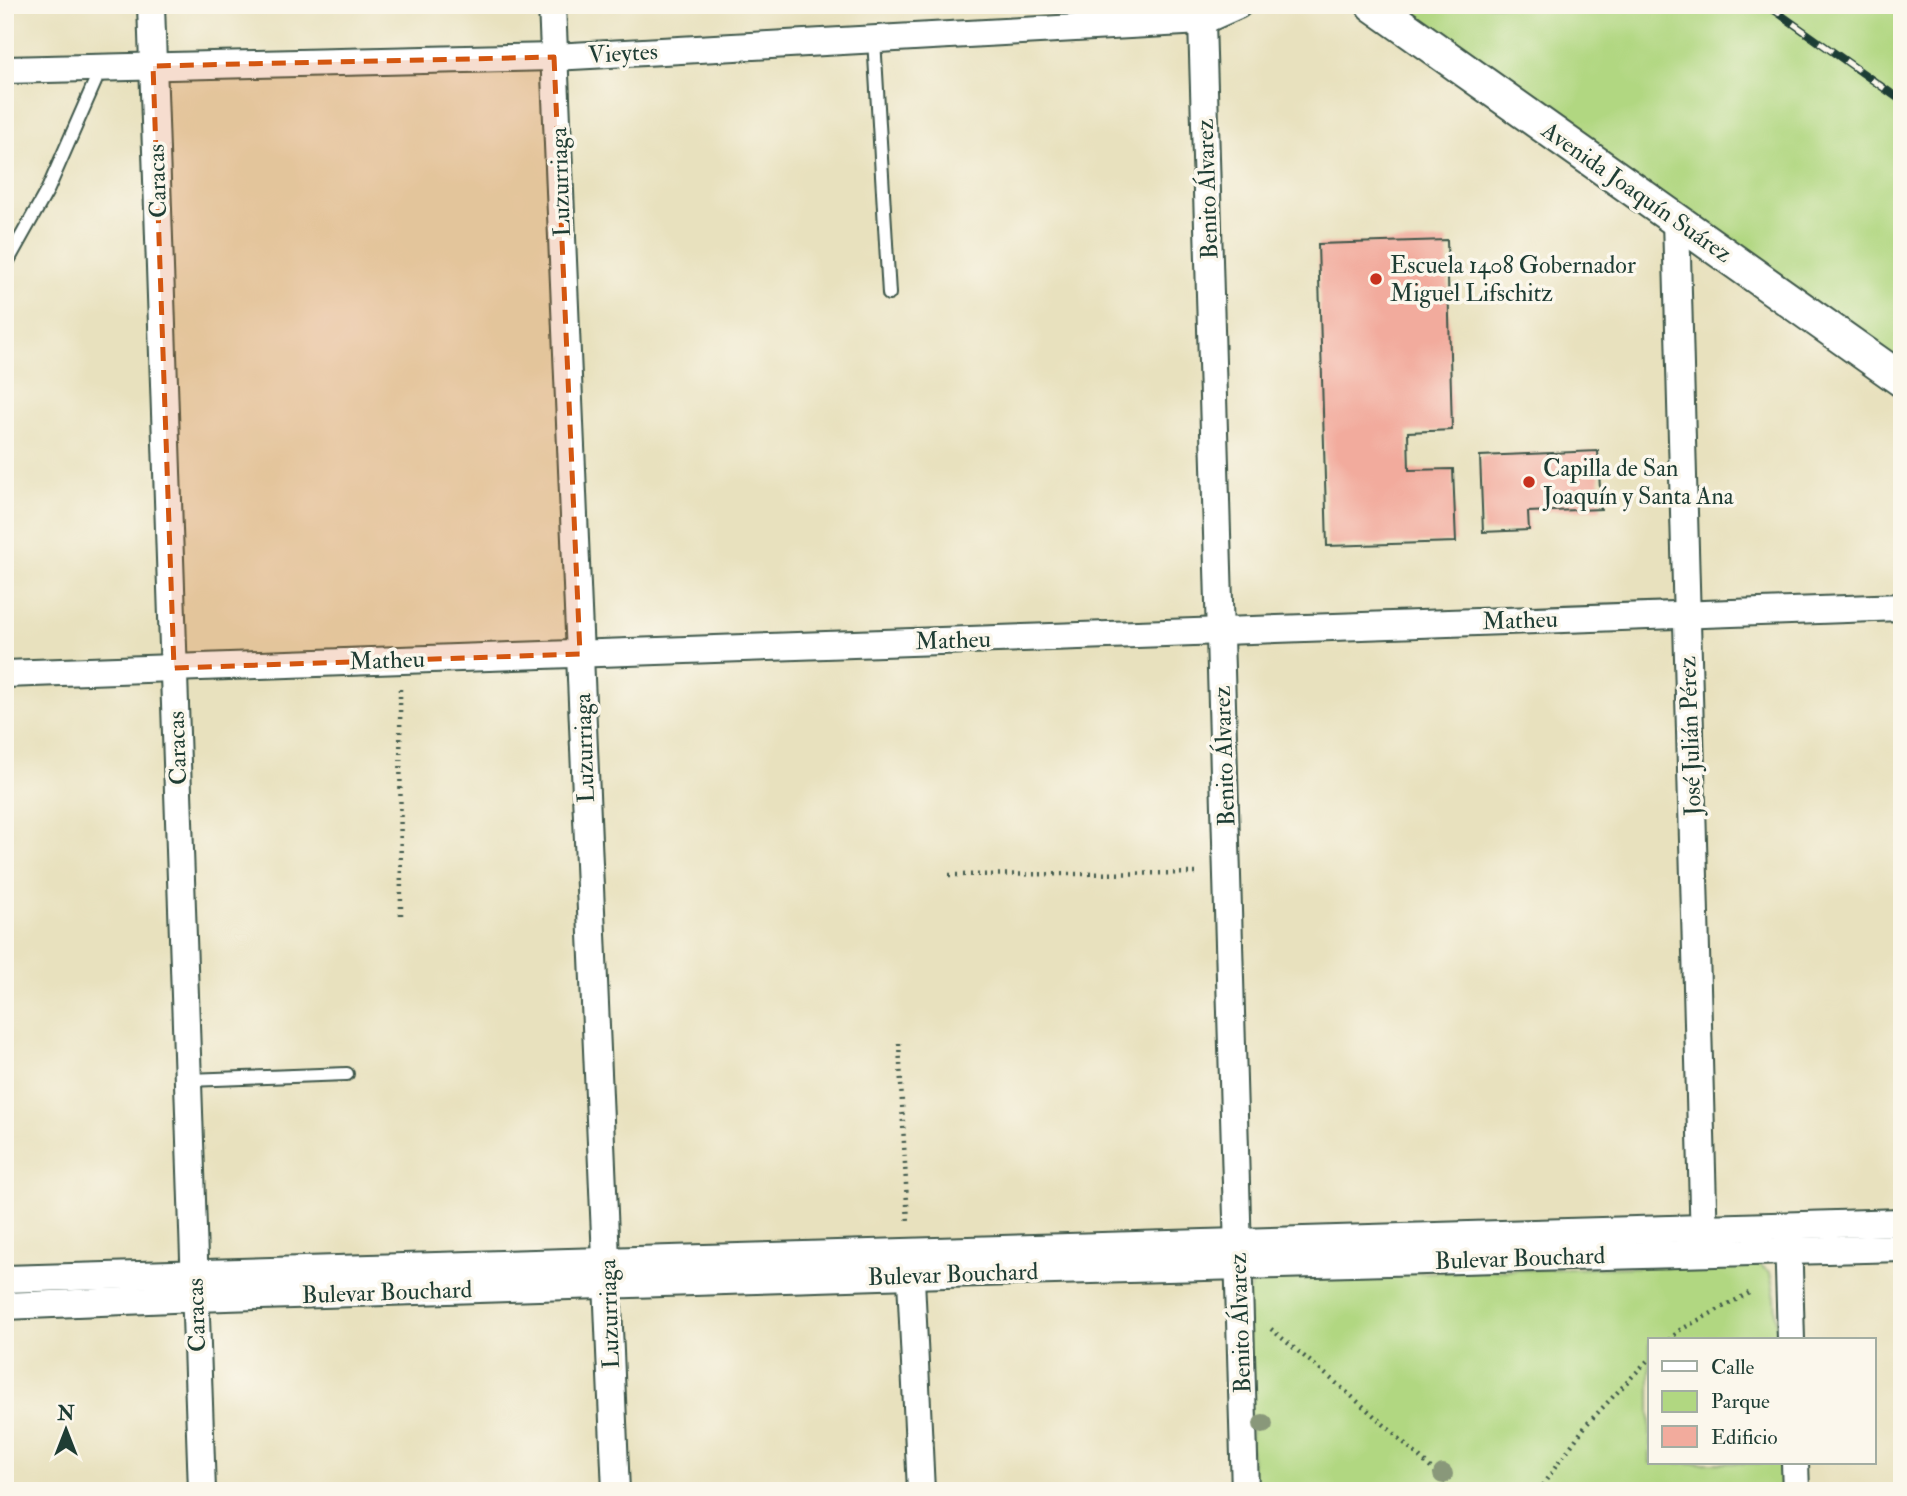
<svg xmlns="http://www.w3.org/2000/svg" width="1907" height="1496" viewBox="0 0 1907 1496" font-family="'IM FELL Double Pica',serif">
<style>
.green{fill:#b1d781;stroke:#688a5a;stroke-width:2}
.building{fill:#f2ab9d}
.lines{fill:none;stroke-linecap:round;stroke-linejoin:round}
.service-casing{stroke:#3d5649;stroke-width:16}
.minor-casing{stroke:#3d5649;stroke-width:30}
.tertiary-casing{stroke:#3d5649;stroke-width:37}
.path{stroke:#3d5649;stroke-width:4.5;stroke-dasharray:2 5;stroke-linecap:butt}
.service{stroke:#fff;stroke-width:12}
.minor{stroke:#fff;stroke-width:26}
.tertiary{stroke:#fff;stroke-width:33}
.rail-casing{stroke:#1f3d34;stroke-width:8}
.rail{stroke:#fbf7ec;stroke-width:5;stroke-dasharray:16;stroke-linecap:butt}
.tree{fill:#89987a}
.marked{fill:#d45610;fill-opacity:0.2;stroke:#d45610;stroke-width:5;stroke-dasharray:14 9;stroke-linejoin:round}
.poi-dot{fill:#c8321e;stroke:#fbf7ec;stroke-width:2.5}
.labels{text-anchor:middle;stroke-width:7;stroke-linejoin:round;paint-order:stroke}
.street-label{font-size:24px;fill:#1f3d34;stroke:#fbf7ec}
.poi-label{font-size:24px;fill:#1f3d34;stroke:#fbf7ec;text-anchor:start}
</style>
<rect width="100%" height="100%" fill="#fbf7ec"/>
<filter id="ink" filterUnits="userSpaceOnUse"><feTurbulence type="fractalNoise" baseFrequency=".0143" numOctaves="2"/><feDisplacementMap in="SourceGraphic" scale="14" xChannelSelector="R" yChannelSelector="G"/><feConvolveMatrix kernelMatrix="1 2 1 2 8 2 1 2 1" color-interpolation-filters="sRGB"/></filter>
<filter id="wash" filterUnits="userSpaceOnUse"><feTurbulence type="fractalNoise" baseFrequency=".00686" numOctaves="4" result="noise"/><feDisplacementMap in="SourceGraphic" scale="28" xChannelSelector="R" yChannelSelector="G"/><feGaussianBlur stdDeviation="1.57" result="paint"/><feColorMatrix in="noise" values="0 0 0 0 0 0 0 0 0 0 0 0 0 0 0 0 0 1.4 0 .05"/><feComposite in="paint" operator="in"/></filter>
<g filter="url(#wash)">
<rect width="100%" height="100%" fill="#e8e1be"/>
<g class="green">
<polygon points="1373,5 1902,5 1902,380"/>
<polygon points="1759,1264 1770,1273 1775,1297 1777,1340 1650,1340 1650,1463 1780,1463 1781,1491 1252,1491 1247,1294 1254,1282 1275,1276"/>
</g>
<g id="blocks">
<g class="building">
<polygon points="1447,240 1452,430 1408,432 1409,470 1453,469 1456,542 1327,546 1318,244"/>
<polygon points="1598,451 1601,509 1528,512 1529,530 1483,532 1480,456"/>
</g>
</g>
</g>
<g filter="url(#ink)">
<use href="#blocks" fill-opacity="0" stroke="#3d5649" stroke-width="2"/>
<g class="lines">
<g class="service-casing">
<g id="service">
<polyline points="874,39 889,294"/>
<polyline points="5,266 48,189 101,68"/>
<polyline points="188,1080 347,1074"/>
</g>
</g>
<g class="minor-casing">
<g id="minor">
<polyline points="151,5 202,1491"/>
<polyline points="552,5 616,1491"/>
<polyline points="1202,21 1245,1491"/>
<polyline points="5,70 554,57 1202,21 1238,5"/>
<polyline points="1676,220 1704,1243"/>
<polyline points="5,674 1902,607"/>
<polyline points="1788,1234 1791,1340"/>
<polyline points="910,1258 921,1491"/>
<polyline points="5,1279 1902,1222"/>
<polyline points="5,1306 196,1298 911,1275 1902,1248"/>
<polyline points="1795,1463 1796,1491"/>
</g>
</g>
<g class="tertiary-casing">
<polyline id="tertiary" points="1373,5 1902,380"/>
</g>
<g class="path">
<polyline points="400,689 401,919"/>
<polyline points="949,875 1198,873"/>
<polyline points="899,1043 908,1224"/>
<path d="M1271 1329C1334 1381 1396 1432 1454 1491"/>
<polyline points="1669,1340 1680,1330 1749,1293"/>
<polyline points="1538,1491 1587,1424 1650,1358"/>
</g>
<use href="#service" class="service"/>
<use href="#minor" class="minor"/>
<use href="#tertiary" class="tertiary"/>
<g class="rail-casing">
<polyline id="rail" points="1767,5 1902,101"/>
</g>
<use href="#rail" class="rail"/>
</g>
<g class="tree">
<circle cx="1263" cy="1424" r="10"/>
<circle cx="1443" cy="1474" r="10"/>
</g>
</g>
<path class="marked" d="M554 57 580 654 174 668 153 66Z"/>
<g class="poi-dot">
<circle cx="1376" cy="279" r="7"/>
<circle cx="1529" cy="482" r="7"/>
</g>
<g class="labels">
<g class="street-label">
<text transform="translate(623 53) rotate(-3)" y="8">Vieytes</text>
<text transform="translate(157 181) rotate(-92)" y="8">Caracas</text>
<text transform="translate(560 182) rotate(-92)" y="8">Luzurriaga</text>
<text transform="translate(1207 189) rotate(-92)" y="8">Benito Álvarez</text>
<text transform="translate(1637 192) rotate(35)" y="8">Avenida Joaquín Suárez</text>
<text transform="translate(1520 620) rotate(-2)" y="8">Matheu</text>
<text transform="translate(953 640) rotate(-2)" y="8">Matheu</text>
<text transform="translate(387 660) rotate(-2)" y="8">Matheu</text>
<text transform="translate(1690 736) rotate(-92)" y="8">José Julián Pérez</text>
<text transform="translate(177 748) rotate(-92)" y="8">Caracas</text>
<text transform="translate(584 748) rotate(-92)" y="8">Luzurriaga</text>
<text transform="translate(1224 756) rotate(-92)" y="8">Benito Álvarez</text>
<text transform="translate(1520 1258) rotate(-2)" y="8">Bulevar Bouchard</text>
<text transform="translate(953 1274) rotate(-2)" y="8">Bulevar Bouchard</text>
<text transform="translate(387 1292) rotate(-2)" y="8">Bulevar Bouchard</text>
<text transform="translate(609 1314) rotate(-92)" y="8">Luzurriaga</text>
<text transform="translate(196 1315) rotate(-92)" y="8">Caracas</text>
<text transform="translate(1240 1323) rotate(-92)" y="8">Benito Álvarez</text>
</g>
<g class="poi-label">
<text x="1390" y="273">Escuela 1408 Gobernador<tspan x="1390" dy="28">Miguel Lifschitz</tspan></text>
<text x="1543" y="476">Capilla de San<tspan x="1543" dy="28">Joaquín y Santa Ana</tspan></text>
</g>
</g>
<rect width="1907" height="1496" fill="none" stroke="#fbf7ec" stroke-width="28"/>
<rect x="1648" y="1338" width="228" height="126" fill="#fbf7ec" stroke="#a3ada2" stroke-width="2"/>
<rect x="1662" y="1361" width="35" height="10" fill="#ffffff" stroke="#a3ada2" stroke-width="2"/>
<text x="1711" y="1374" font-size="21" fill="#1f3d34">Calle</text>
<rect x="1662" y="1391" width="35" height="21" fill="#b1d781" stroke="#a3ada2" stroke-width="2"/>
<text x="1711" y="1408" font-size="21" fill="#1f3d34">Parque</text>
<rect x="1662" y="1426" width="35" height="21" fill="#f2ab9d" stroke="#a3ada2" stroke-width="2"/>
<text x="1711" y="1444" font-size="21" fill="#1f3d34">Edificio</text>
<g transform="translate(66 1430)" stroke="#fbf7ec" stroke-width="5" paint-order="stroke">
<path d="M0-5L12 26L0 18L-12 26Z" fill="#1f3d34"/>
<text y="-10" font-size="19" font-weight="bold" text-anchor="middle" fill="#1f3d34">N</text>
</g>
</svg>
